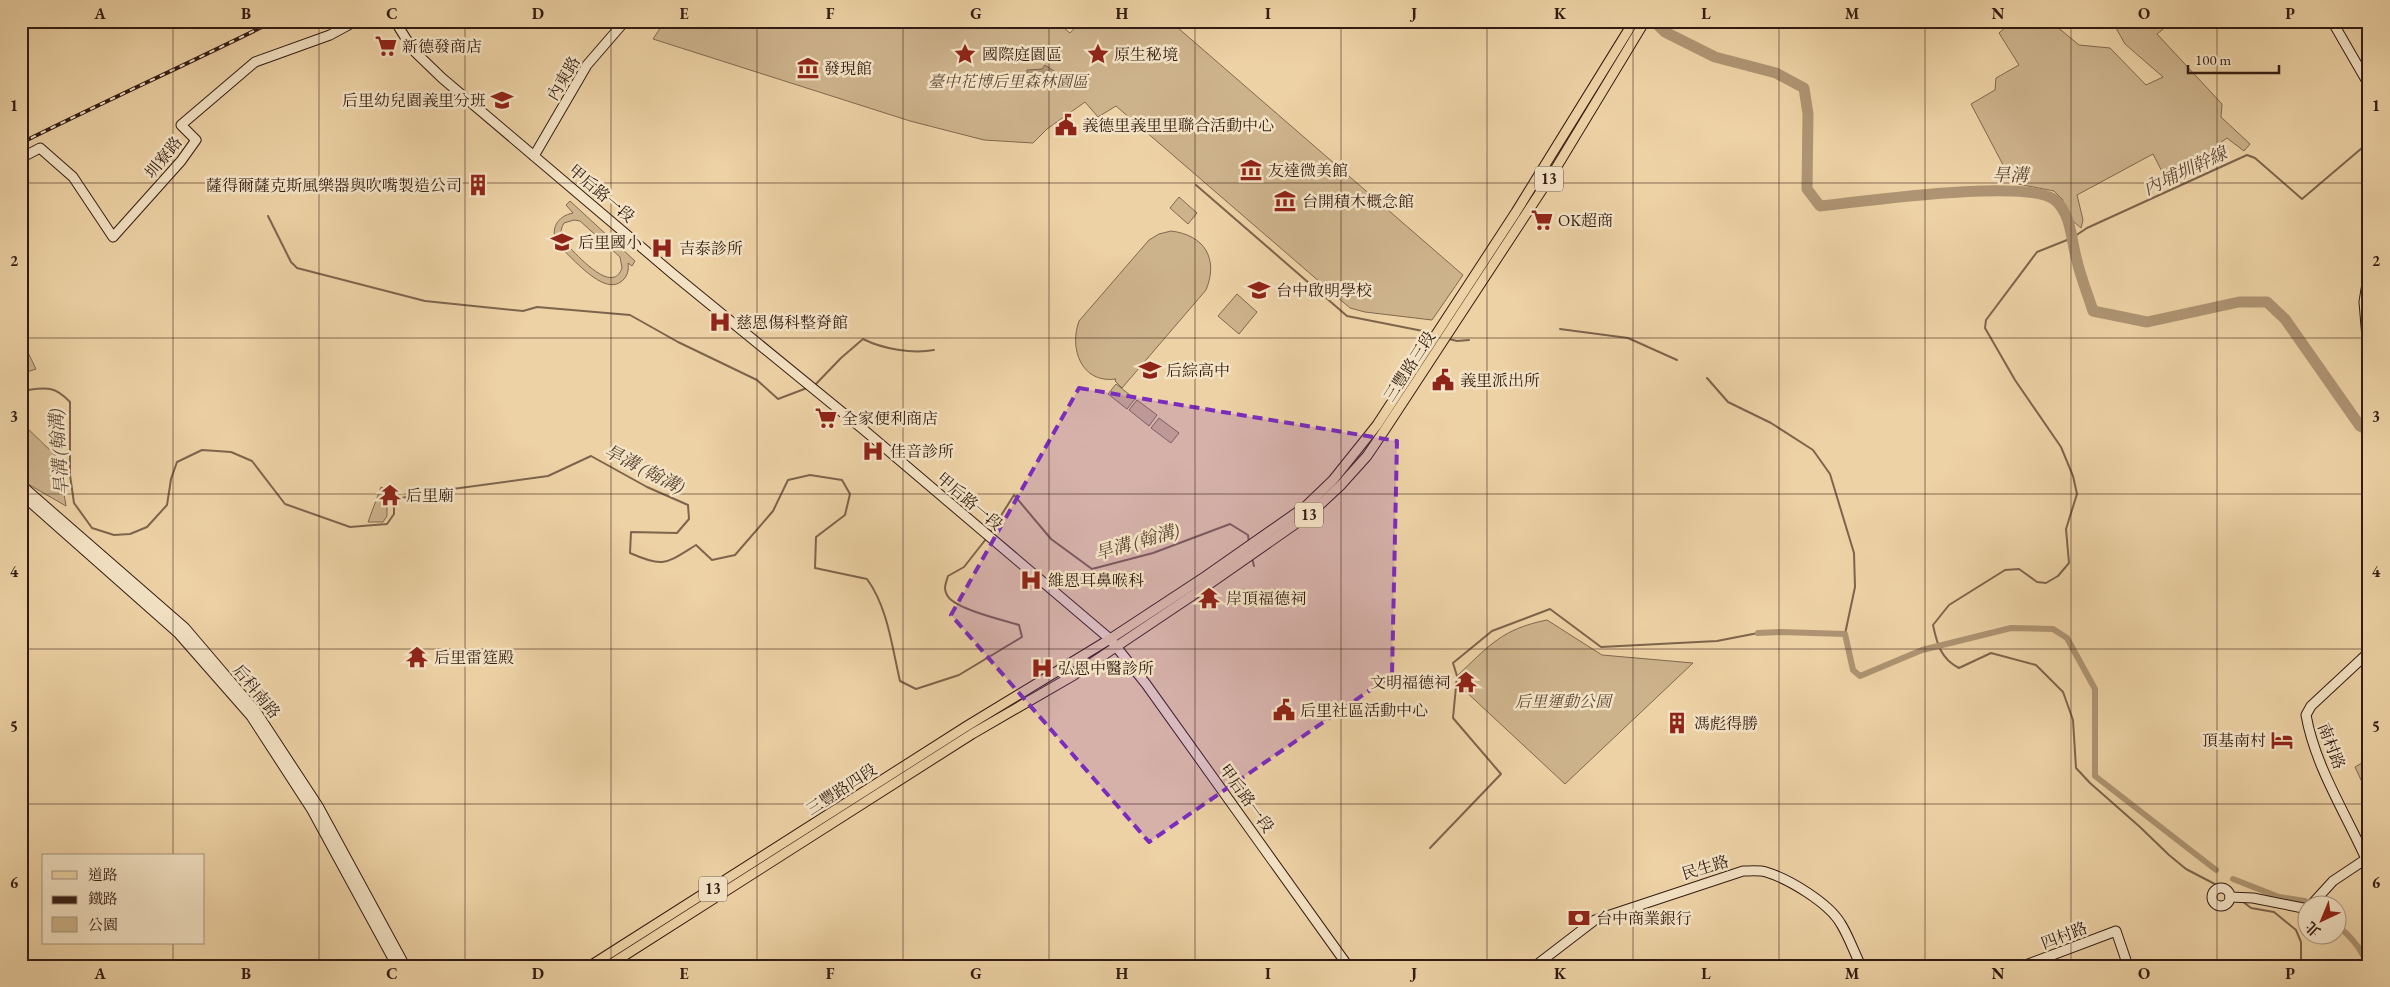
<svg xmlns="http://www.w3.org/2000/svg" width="2390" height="987" viewBox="0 0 2390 987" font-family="'EB Garamond','Noto Serif TC',serif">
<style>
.green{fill:#cdb38c;stroke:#806850;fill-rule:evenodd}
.water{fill:#ae9473;stroke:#7d644d}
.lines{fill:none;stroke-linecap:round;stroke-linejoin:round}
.stream{stroke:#7d644d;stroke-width:2}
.canal{stroke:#ae9473;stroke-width:6}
.river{stroke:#ae9473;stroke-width:11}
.secondary-casing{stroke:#331c13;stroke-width:11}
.primary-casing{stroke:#331c13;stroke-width:11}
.secondary{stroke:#f3e2c4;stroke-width:9}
.primary{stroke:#edd2a5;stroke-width:9}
.rail-casing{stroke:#331c13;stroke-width:4}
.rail{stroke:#f3e2c4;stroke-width:2;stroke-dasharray:5.5;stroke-linecap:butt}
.marked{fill:#7b2cbf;fill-opacity:0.2;stroke:#7b2cbf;stroke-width:4;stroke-dasharray:10 6;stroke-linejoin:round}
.grid{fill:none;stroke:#331c13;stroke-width:1;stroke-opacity:0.55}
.labels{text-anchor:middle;stroke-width:5;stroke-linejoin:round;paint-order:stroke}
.shield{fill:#f3e2c4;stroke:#6d5748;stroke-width:1}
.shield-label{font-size:15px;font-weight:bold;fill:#331c13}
.poi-label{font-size:16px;fill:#331c13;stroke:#f3e2c4;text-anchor:start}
.street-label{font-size:16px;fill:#331c13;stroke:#f3e2c4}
.park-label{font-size:16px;font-style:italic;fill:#614937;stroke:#f3e2c4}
.water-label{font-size:18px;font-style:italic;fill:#5e4635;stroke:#f3e2c4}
.neatline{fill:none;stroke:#331c13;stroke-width:2}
.grid-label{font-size:16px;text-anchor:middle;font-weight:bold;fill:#331c13}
</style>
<rect width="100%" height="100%" fill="#edd2a5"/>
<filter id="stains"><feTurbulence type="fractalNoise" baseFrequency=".004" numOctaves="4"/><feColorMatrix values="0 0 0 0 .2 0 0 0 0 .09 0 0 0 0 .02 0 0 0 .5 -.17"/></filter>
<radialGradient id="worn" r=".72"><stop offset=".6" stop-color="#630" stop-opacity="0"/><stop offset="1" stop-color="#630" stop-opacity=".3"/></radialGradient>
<g class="green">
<polygon points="665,21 1056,21 1070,33 1081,21 1170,21 1463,275 1432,320 1365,312 1350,308 1116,106 1098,117 1085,102 1047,129 1033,143 984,140 910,121 653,39"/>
<polygon points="2013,21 2050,21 2079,45 2110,48 2146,85 2163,77 2125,44 2112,21 2173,21 2157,34 2222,104 2221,117 2250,144 2244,151 2227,138 2213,148 2201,170 2169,185 2153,154 2077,195 2083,220 2081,228 2061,211 2063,200 2054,191 2018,184 2011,180 1971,104 1995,90 1996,78 2019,65 1999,33"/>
<polygon points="1179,197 1197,213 1188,224 1170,208"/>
<path d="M570 201 635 261 632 266 628 263C629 269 628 276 622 281 604 297 572 257 558 245 549 230 557 216 573 213L566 205ZM574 220 580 221 620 257 622 268C612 297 575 252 564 242 560 235 560 230 564 223Z"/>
<path d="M1171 231C1204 235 1219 258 1206 290L1122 388 1115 381 1116 379C1081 384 1069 348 1079 321L1149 240 1159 234Z"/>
<polygon points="1237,294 1257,312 1239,334 1218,316"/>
<polygon points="21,338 36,369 21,374"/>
<polygon points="1116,384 1135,399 1127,409 1108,394"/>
<polygon points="1137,400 1157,415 1149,426 1129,410"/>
<polygon points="1159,418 1179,433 1171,443 1151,428"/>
<polygon points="21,422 58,458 66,506 21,480"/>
<polygon points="381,487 390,491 391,496 387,501 387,516 383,522 368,522"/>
<path d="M1547 620 1602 655 1693 663 1565 784 1462 688 1458 675C1490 645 1502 629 1547 620Z"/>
<polygon points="2369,759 2369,797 2355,767 2362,763 2364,767"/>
</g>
<path class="water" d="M1045 65 1057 73 1066 84 1061 88 1056 87C1048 74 1041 76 1027 78V70L1042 69Z"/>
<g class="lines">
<g class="stream">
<polyline points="1196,185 1347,316 1433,333"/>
<polyline points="268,216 291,262 297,268 425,301 523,311 537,307 630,315 678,342 757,380 778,399 807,388"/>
<polyline points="1560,329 1628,338 1677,360"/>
<polyline points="1449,339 1457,341 1469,340"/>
<polyline points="1707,378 1728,402 1771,423 1813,450 1830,474 1854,553 1855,587 1845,634"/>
<path d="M814 386 841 358 863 339C883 349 912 354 934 350"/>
<path d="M21 391C44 388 53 384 70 402V475L74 503 92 528 114 535 130 534 147 527 167 505 171 479 177 462 202 450 231 452 252 461 285 504 350 527 387 524 394 514V500L423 493 548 476 591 456 647 487 688 505 689 519 677 533 631 532 630 553C664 568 665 564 696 545L712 560 735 555 773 511 788 480 810 475 842 480 850 494 845 515 816 537 815 568 867 579C888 608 892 647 900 681L916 689 959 675 1022 637 1019 625C1003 620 954 609 947 595 943 588 946 583 948 576L964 567 986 539"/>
<polyline points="990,533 1014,495 1051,539 1092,569 1153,553 1230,524 1248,535 1249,543"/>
<polyline points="1252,558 1254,566"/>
<polyline points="1430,848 1501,774 1453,718 1457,676 1453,663 1492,631 1550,609 1601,647 1717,641 1758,633"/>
<path d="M2232 893 2186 869 2169 855 2140 827 2090 783 2076 768 2073 720 2063 692 2036 665 1991 653 1959 668C1941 659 1937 644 1933 625L1949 605 2005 570 2019 569 2037 582 2046 583 2058 576 2069 563 2066 529 2077 494 2073 476 2061 447 2015 380 1985 328 1986 320 2037 252 2072 238 2087 228 2247 155 2255 158 2302 199 2369 142"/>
<polyline points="2242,901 2251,908 2274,912 2296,930 2301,942 2301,966"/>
</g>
<g class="canal">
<polyline points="1758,633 1781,632 1845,634 1853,670 1860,676 1922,650 2011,628 2053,629 2067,638 2095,689 2095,776 2216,870"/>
<polyline points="2233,879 2279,897 2305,901"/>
<path d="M2338 926C2350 936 2363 949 2367 966"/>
</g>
<path class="river" d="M1654 21 1665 32 1715 57 1776 73 1804 88 1808 114 1807 189 1820 206C1859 202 2032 177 2056 201 2072 216 2071 241 2077 261 2081 278 2088 295 2093 311L2147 322 2239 302H2267L2285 319 2360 426 2369 431"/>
<g class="secondary-casing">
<g id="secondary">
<polyline points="395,21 413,50 442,78 673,274 864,430 1110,639 1146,684 1348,966"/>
<polyline points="2332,21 2369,85"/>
<polyline points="534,156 587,65 625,21"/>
<polyline points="21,158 40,148 73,177 113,237 181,161 196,140 181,125 255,62 330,35 356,21"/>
<polyline points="2369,271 2364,302 2369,362"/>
<polyline points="21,485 185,628 255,710 318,806 405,966"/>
<polyline points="21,494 179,634 251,716 312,810 397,966"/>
<circle cx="2221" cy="897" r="9"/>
<polyline points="2230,897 2253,898 2308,909"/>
<path d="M2312 904 2333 881 2366 859C2345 812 2315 766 2306 715L2311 706 2369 652"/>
<path d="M1535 966 1595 920 1743 871C1750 871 1759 870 1766 872 1789 879 1829 903 1841 924 1849 937 1854 952 1861 966"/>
<polyline points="2023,966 2116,931 2128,966"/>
</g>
</g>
<g class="primary-casing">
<g id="primary">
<polyline points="590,966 967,726 1110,639 1206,576 1306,506 1333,480 1377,425 1516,212 1634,21"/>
<polyline points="608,966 972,734 1074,675 1208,585 1311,513 1340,486 1367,456 1386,428 1553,173 1645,21"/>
</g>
</g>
<use href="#secondary" class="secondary"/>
<use href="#primary" class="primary"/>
<g class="rail-casing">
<path id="rail" d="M21 143C105 101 190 63 274 21"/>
</g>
<use href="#rail" class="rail"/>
</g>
<path class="marked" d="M1079 388 1397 441 1392 675 1149 842 951 615Z"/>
<path class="grid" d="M173 21V856M319 21V966M465 21V966M611 21V966M757 21V966M903 21V966M1049 21V966M1195 21V966M1341 21V966M1487 21V966M1633 21V966M1779 21V966M1925 21V966M2071 21V966M2217 21V966M21 183H2369M21 338H2369M21 494H2369M21 649H2369M21 804H2369M173 943V966"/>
<defs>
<g id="supermarket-bare" transform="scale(1.725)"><path d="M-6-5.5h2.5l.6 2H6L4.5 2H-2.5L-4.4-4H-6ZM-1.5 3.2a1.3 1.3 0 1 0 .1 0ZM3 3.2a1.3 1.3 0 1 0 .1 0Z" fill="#8f2418" stroke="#f3e2c4" stroke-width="2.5" paint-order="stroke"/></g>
<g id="sight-bare" transform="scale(1.725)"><path d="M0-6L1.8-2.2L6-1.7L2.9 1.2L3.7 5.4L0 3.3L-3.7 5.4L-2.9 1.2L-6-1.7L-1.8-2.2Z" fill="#8f2418" stroke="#f3e2c4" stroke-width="2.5" paint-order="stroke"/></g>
<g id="museum-bare" transform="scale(1.725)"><path d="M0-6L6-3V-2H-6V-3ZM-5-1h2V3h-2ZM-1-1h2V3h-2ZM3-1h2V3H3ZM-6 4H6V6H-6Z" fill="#8f2418" stroke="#f3e2c4" stroke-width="2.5" paint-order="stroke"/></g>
<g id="school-bare" transform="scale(1.725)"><path d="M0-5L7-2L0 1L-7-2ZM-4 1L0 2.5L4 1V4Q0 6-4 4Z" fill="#8f2418" stroke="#f3e2c4" stroke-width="2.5" paint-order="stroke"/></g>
<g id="civic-bare" transform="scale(1.725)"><path d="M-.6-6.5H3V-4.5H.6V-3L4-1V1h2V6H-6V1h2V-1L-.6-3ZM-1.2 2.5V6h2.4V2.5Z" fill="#8f2418" stroke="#f3e2c4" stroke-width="2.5" paint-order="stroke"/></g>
<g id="building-bare" transform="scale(1.725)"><path d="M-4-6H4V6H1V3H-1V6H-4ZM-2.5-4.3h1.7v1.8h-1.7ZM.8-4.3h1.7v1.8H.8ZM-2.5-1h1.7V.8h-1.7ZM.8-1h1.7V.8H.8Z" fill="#8f2418" stroke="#f3e2c4" stroke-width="2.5" paint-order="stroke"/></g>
<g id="hospital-bare" transform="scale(1.725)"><path d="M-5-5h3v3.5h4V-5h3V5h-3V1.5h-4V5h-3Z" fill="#8f2418" stroke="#f3e2c4" stroke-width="2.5" paint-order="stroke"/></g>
<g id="temple-bare" transform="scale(1.725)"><path d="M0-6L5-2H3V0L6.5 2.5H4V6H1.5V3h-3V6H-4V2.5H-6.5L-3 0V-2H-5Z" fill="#8f2418" stroke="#f3e2c4" stroke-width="2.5" paint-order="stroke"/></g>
<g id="hotel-bare" transform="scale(1.725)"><path d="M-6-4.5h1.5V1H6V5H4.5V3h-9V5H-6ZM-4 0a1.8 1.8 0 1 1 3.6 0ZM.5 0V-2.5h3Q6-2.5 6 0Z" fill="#8f2418" stroke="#f3e2c4" stroke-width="2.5" paint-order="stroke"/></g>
<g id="bank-bare" transform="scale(1.725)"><path d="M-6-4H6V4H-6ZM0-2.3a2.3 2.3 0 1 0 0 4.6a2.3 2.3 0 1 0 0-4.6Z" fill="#8f2418" stroke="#f3e2c4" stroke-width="2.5" paint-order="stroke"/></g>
</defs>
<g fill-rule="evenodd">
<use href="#supermarket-bare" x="386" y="46"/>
<use href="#sight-bare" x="965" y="54"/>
<use href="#sight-bare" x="1098" y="54"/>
<use href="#museum-bare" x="808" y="68"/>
<use href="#school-bare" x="502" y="100"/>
<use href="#civic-bare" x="1066" y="125"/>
<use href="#museum-bare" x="1251" y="170"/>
<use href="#building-bare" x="478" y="185"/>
<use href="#museum-bare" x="1285" y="201"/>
<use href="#supermarket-bare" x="1542" y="220"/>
<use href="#school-bare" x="562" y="242"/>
<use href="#hospital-bare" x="662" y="248"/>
<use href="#school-bare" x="1259" y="290"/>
<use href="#hospital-bare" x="720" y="322"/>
<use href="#school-bare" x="1150" y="370"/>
<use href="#civic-bare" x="1443" y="380"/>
<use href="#supermarket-bare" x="826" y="418"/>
<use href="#hospital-bare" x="873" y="451"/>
<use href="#temple-bare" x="390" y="495"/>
<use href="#hospital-bare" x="1031" y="580"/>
<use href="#temple-bare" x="1209" y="598"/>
<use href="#temple-bare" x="417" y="657"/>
<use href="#hospital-bare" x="1042" y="668"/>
<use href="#temple-bare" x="1466" y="682"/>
<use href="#civic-bare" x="1284" y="710"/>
<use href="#building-bare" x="1677" y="723"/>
<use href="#hotel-bare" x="2282" y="740"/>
<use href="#bank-bare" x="1579" y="918"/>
</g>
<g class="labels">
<g class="shield">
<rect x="1535" y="166.5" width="28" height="25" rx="4"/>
<rect x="1295" y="502.5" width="28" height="25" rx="4"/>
<rect x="699" y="876.5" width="28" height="25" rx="4"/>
</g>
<g class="shield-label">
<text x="1549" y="184">13</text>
<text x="1309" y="520">13</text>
<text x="713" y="894">13</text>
</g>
<g class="poi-label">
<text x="402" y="52">新德發商店</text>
<text x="982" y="60">國際庭園區</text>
<text x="1114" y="60">原生秘境</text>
<text x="824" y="74">發現館</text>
<text x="486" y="106" text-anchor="end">后里幼兒園義里分班</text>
<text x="1082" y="131">義德里義里里聯合活動中心</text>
<text x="1268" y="176">友達微美館</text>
<text x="462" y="191" text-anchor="end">薩得爾薩克斯風樂器與吹嘴製造公司</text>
<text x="1302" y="207">台開積木概念館</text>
<text x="1558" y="226">OK超商</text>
<text x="578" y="248">后里國小</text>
<text x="679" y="254">吉泰診所</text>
<text x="1276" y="296">台中啟明學校</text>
<text x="736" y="328">慈恩傷科整脊館</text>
<text x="1166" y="376">后綜高中</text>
<text x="1460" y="386">義里派出所</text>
<text x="842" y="424">全家便利商店</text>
<text x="890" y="457">佳音診所</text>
<text x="406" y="501">后里廟</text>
<text x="1048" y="586">維恩耳鼻喉科</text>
<text x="1226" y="604">岸頂福德祠</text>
<text x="434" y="663">后里雷筳殿</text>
<text x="1058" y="674">弘恩中醫診所</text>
<text x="1450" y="688" text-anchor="end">文明福德祠</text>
<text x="1300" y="716">后里社區活動中心</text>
<text x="1694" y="729">馮彪得勝</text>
<text x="2266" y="746" text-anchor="end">頂基南村</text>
<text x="1596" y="924">台中商業銀行</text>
</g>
<g class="street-label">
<text transform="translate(563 78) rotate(-59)" y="6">內東路</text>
<text transform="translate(163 157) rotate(-51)" y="6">圳寮路</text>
<text transform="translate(602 193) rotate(40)" y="6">甲后路一段</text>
<text transform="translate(1409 366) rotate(-57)" y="6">三豐路三段</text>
<text transform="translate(970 501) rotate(40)" y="6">甲后路一段</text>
<text transform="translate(257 691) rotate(51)" y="6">后科南路</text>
<text transform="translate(2332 746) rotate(69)" y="6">南村路</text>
<text transform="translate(841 789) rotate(-33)" y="6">三豐路四段</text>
<text transform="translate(1247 798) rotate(54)" y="6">甲后路一段</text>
<text transform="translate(1705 867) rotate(-17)" y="6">民生路</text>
<text transform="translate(2064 935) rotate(-21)" y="6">四村路</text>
</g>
<g class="park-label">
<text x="1008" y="87">臺中花博后里森林園區</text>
<text x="1563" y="707">后里運動公園</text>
</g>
<g class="water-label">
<text transform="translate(2185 171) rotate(-25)" y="6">內埔圳幹線</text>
<text transform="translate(2010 175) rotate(1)" y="6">旱溝</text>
<text transform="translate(59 452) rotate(-94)" y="6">旱溝 (翰溝)</text>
<text transform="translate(644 469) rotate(27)" y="6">旱溝 (翰溝)</text>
<text transform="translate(1137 542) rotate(-16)" y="6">旱溝 (翰溝)</text>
</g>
</g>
<rect width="2390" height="987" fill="none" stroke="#edd2a5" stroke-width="55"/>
<rect x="42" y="854" width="162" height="90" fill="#f3e2c4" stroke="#a6937d"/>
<rect x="52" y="871" width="25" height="8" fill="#edd2a5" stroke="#a6937d"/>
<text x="88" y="880" font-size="15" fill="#331c13">道路</text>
<rect x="52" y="896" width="25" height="8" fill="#331c13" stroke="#a6937d"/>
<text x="88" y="904" font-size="15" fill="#331c13">鐵路</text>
<rect x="52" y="917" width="25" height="15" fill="#cdb38c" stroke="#a6937d"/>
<text x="88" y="930" font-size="15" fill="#331c13">公園</text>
<g transform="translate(2322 920) rotate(224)"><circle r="24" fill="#f3e2c4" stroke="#a6937d"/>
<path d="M0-4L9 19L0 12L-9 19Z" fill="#8f2418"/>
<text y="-8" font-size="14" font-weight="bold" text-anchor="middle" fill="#331c13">北</text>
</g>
<path d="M2188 65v8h91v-8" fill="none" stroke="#331c13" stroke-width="2.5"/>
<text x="2195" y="65" font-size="15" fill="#331c13" stroke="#f3e2c4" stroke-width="4" paint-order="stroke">100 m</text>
<rect x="28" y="28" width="2334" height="932" class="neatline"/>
<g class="grid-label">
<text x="100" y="19">A</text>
<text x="246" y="19">B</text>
<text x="392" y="19">C</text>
<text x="538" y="19">D</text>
<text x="684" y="19">E</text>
<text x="830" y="19">F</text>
<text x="976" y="19">G</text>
<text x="1122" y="19">H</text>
<text x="1268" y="19">I</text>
<text x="1414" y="19">J</text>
<text x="1560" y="19">K</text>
<text x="1706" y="19">L</text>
<text x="1852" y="19">M</text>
<text x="1998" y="19">N</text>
<text x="2144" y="19">O</text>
<text x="2290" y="19">P</text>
<text x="14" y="111">1</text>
<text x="2376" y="111">1</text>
<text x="14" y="266">2</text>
<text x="2376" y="266">2</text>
<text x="14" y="422">3</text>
<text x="2376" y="422">3</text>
<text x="14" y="577">4</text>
<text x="2376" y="577">4</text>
<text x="14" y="732">5</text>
<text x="2376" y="732">5</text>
<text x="14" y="888">6</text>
<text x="2376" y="888">6</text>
<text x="100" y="979">A</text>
<text x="246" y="979">B</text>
<text x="392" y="979">C</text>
<text x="538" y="979">D</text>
<text x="684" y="979">E</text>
<text x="830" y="979">F</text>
<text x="976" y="979">G</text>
<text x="1122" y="979">H</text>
<text x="1268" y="979">I</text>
<text x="1414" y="979">J</text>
<text x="1560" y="979">K</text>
<text x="1706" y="979">L</text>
<text x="1852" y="979">M</text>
<text x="1998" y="979">N</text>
<text x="2144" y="979">O</text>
<text x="2290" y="979">P</text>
</g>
<rect width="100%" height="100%" filter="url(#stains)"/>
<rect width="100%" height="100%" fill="url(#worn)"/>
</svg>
